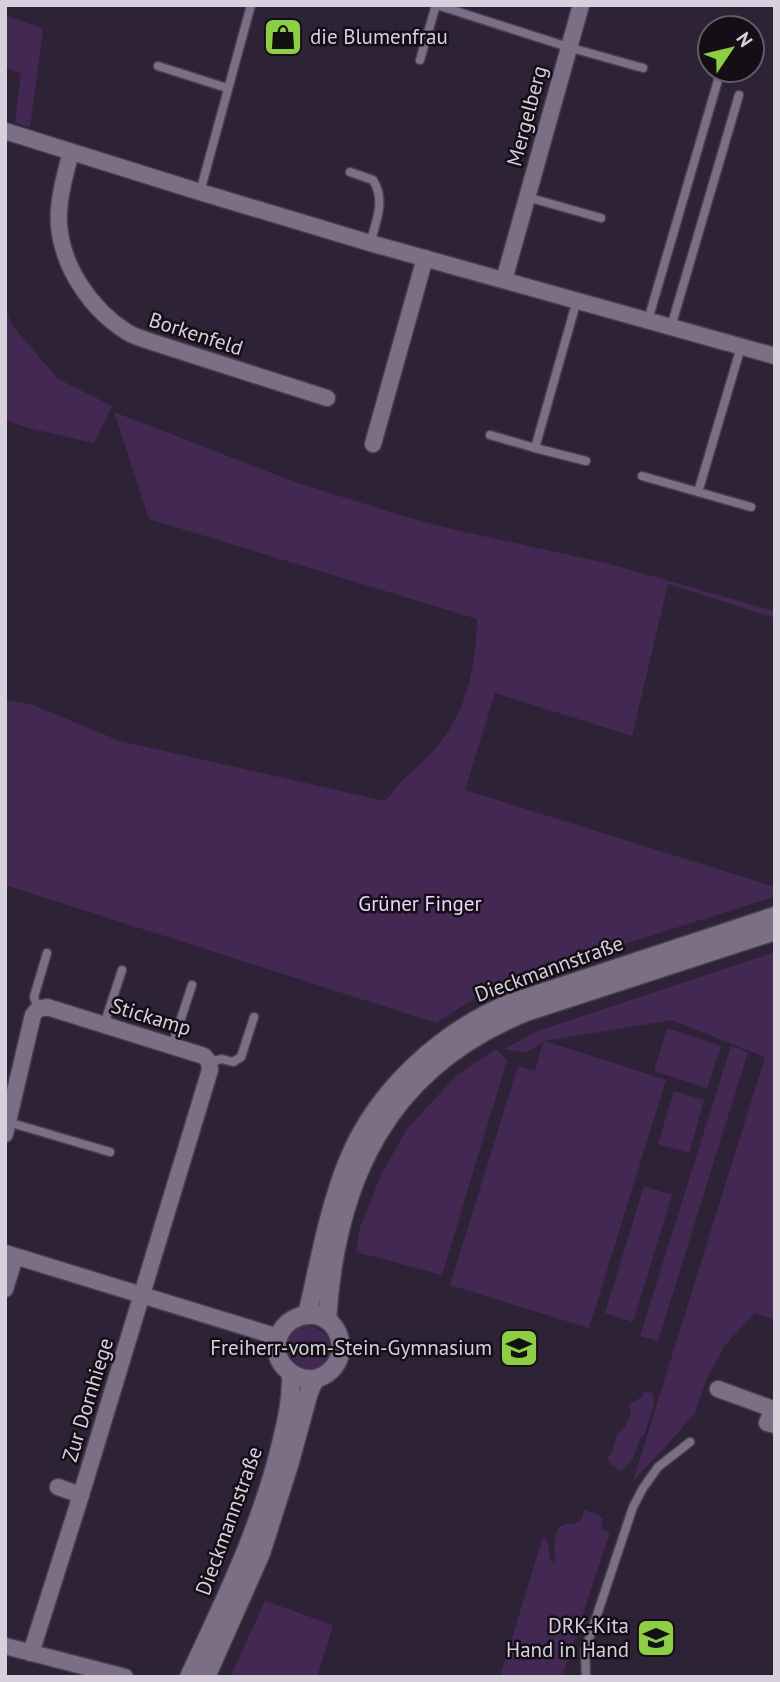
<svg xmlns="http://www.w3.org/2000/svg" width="780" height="1682" viewBox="0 0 780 1682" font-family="'PT Sans',sans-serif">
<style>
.green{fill:#432853}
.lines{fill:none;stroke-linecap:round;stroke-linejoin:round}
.lane-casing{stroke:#483f4f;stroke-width:11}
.street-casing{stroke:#483f4f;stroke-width:19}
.secondary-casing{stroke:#483f4f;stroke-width:21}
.lane{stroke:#7c6f85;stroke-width:8}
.street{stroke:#7c6f85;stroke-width:16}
.secondary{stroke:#7c6f85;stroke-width:18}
.labels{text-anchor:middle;stroke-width:5;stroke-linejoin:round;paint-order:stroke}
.poi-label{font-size:21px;fill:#d7d0dd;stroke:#140f17;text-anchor:end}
.street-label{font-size:21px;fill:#d7d0dd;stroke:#140f17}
.park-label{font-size:21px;fill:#ebd5fb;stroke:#140f17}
</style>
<rect width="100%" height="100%" fill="#2e2336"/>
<g class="green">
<polygon points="5,15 43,29 30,127 15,122 21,74 5,67"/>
<polygon points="5,309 12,325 58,379 112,406 94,443 29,428 5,420"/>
<path d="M114 412 295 482 400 515 451 529 606 563 775 611V618L668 584 632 736 495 693 465 790 775 887V893L770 898 523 976 482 994 436 1023 5 885V700L30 704 120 741 385 801C390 796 394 790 399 784 410 772 423 763 434 750 467 713 476 667 477 619L149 519Z"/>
<polygon points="775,952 775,1320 755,1313 725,1345 707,1378 695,1413 667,1445 633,1481 765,1057 672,1020 545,1041 666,1080 589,1328 450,1285 518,1066 535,1071 543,1042 525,1053 504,1049 538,1031"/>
<polygon points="667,1028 721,1046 707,1088 654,1071"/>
<polygon points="731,1046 748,1052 658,1341 640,1336"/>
<polygon points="496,1049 507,1060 442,1275 356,1252 360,1227 381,1175 407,1129 456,1076"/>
<polygon points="674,1091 704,1100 689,1153 658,1144"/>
<polygon points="644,1186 672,1195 633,1322 605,1313"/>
<path d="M305 1326C320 1326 335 1337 329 1354 315 1394 259 1342 305 1326Z"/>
<polygon points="644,1392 653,1393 654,1403 645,1433 640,1438 633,1459 621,1471 612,1465 607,1458 611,1455 617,1434 625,1427 631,1412 628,1405 642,1397"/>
<path d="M584 1510 594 1513 603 1519 601 1529 610 1532 562 1677H500L543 1537 548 1543 550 1560 555 1562C555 1545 550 1520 575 1524L582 1519Z"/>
<polygon points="265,1601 333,1625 317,1677 230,1677"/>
</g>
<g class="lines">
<g class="lane-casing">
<g id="lane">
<polyline points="437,5 568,47 643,68"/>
<polyline points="420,60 436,5"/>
<polyline points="158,66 227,88"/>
<path d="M350 172 373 180C386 200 376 222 370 243"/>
<polyline points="200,192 251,5"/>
<polyline points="527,197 601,218"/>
<polyline points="648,320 721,70"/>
<polyline points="671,327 739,95"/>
<polyline points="490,435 535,448 577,300"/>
<polyline points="535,448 586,461"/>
<polyline points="642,476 751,507"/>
<polyline points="698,492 741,347"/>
<polyline points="38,1009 34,997 47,953"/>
<polyline points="104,1025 122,970"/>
<polyline points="172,1046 192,985"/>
<polyline points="209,1062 222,1059 233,1062 241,1057 254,1017"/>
<polyline points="8,1122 110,1152"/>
<polyline points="586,1677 585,1651 633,1507 643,1488 658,1467 690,1442"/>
</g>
</g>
<g class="street-casing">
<g id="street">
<polyline points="5,131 200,192 370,243 775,356"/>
<path d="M71 152C65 175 57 202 59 226 63 269 92 310 127 332 135 337 144 339 152 342L327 398"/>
<polyline points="504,280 581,5"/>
<polyline points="373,444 425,258"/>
<polyline points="5,1134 33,1015 38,1009 47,1007 204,1056 209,1062 210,1070 81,1495 58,1487"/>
<polyline points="5,1253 278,1337"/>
<polyline points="5,1289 15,1257"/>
<polyline points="718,1389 773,1409 767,1423 775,1425"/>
<polyline points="5,1646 125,1677"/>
<polyline points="31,1653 81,1495"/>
</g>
</g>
<g class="secondary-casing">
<g id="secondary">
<path d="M307 1315C319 1264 328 1210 348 1161 376 1091 440 1033 508 1004L775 916"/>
<path d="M327 1320C336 1178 388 1068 526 1012L775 931"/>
<path d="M189 1677C224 1602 260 1529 280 1448 286 1423 292 1400 291 1374"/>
<path d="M206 1677 261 1553 289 1465 309 1392 315 1379C359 1366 341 1305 301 1316 292 1319 284 1325 280 1333 268 1358 290 1381 315 1379"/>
</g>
</g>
<use href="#lane" class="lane"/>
<use href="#street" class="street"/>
<use href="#secondary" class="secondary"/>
</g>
<defs>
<g id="shop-square" transform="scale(2.0125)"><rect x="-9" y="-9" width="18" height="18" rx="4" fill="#8dce44" stroke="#140f17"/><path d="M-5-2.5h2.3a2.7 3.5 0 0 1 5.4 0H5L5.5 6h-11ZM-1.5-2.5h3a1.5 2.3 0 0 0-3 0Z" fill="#111"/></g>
<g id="school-square" transform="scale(2.0125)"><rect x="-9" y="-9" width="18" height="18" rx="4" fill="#8dce44" stroke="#140f17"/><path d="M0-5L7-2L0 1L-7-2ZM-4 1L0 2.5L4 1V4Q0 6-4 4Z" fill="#111"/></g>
</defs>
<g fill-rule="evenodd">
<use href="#shop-square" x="283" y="37"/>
<use href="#school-square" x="519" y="1348"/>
<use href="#school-square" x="656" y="1638"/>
</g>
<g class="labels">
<g class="poi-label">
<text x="310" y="44" text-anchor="start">die Blumenfrau</text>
<text x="492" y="1355">Freiherr-vom-Stein-Gymnasium</text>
<text x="629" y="1633">DRK-Kita<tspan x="629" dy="24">Hand in Hand</tspan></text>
</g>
<g class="street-label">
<text transform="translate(527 116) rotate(-75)" y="7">Mergelberg</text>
<text transform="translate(196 334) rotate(18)" y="7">Borkenfeld</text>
<text transform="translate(549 969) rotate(-20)" y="7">Dieckmannstraße</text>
<text transform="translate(151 1017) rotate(17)" y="7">Stickamp</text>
<text transform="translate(88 1400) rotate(-73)" y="7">Zur Dornhiege</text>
<text transform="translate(229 1521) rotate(-70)" y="7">Dieckmannstraße</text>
</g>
<g class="park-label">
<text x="420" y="911">Grüner Finger</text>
</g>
</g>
<rect width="780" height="1682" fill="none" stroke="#d7d0dd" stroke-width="14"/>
<g transform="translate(731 49) rotate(55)"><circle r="33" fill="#140f17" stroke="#625c66" stroke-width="2"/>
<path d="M0-5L12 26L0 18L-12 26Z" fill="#8dce44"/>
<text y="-10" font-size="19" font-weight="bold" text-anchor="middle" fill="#d7d0dd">N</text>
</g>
</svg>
